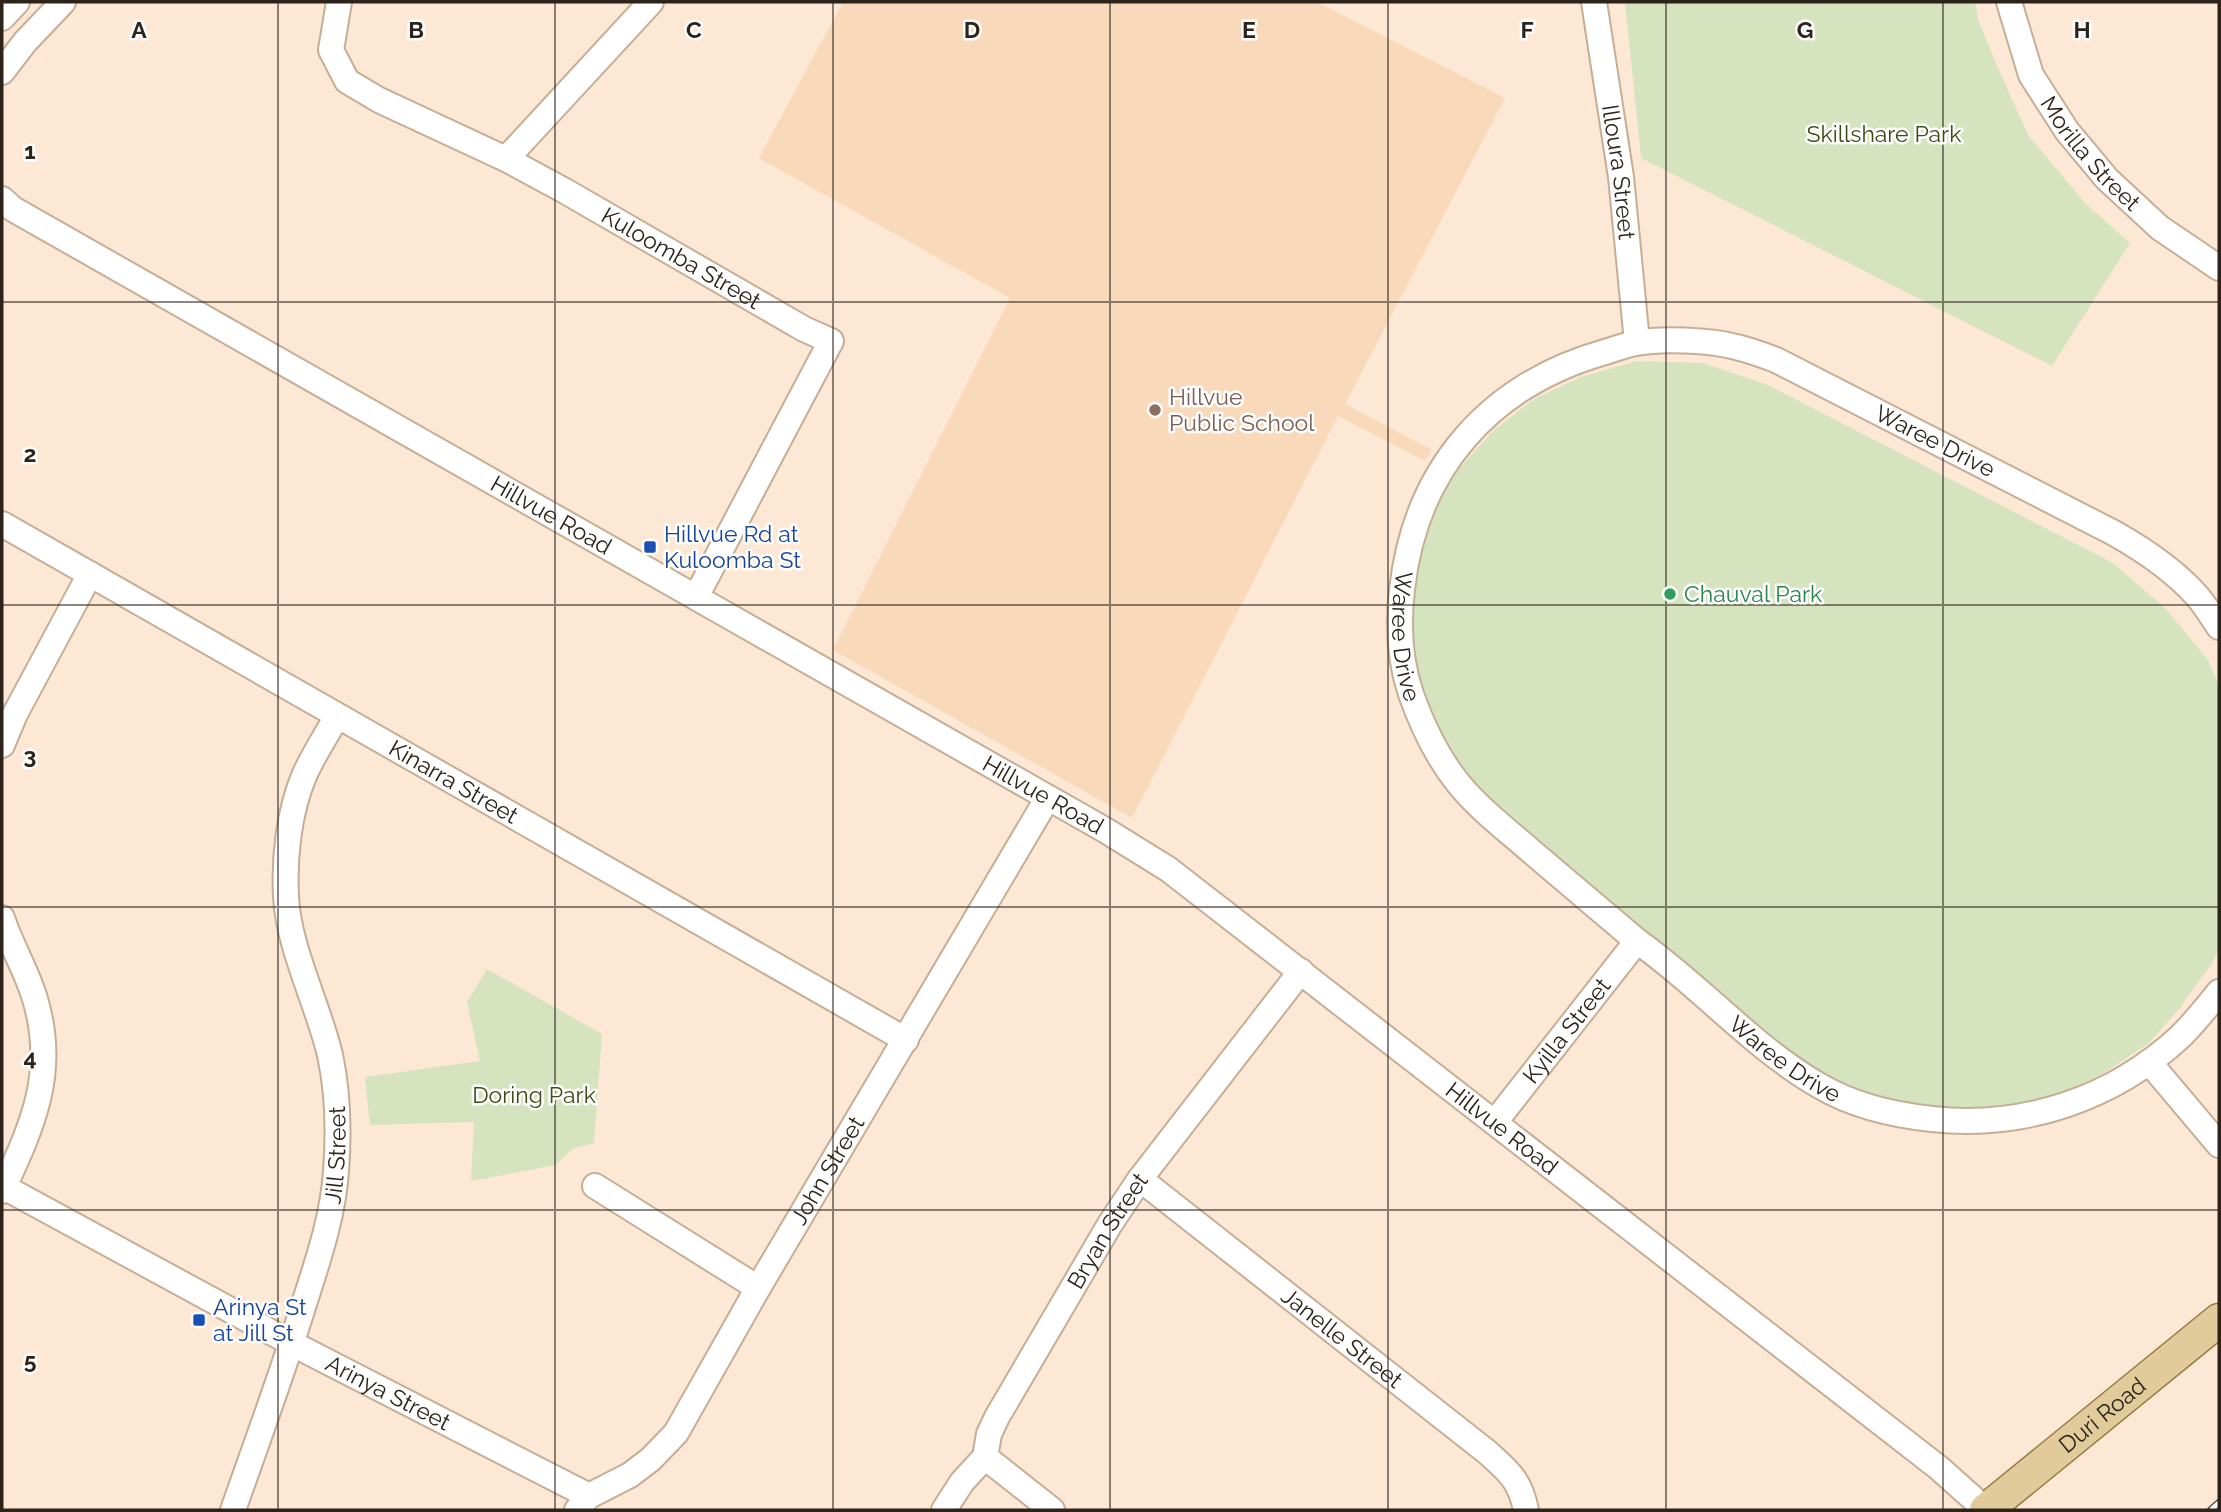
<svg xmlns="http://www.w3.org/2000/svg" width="2221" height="1512" viewBox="0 0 2221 1512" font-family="Raleway,sans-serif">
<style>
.built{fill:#f8d9ba}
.green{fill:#d5e4bf}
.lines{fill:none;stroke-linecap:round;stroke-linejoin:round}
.minor-casing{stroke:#c6ae96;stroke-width:28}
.major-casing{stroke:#957942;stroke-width:35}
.minor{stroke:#fff;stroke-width:24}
.major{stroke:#e2cb9a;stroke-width:32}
.rail-casing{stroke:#5a4e43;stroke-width:8}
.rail{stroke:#fff;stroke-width:5;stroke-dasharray:16;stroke-linecap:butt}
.grid{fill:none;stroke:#2c231a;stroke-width:2;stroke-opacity:0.55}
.education-dot{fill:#8d6e63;stroke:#fff;stroke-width:2.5}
.transit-dot{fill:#1a4fb4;stroke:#fff;stroke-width:2.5}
.leisure-dot{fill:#2e9e5b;stroke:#fff;stroke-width:2.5}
.labels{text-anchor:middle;stroke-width:5;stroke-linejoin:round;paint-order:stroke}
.park-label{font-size:23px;fill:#3b4d13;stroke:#fff}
.street-label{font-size:23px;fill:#2c231a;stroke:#fff}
.education-label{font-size:23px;fill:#785e54;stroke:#fff;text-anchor:start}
.transit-label{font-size:23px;fill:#164399;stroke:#fff;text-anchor:start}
.leisure-label{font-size:23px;fill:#27864d;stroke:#fff;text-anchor:start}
.grid-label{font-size:23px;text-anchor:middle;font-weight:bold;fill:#2c231a;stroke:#fff;stroke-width:5;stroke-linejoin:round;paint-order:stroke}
</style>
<rect width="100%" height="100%" fill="#fce8d4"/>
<polygon class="built" points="843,2 1317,2 1505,98 1345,404 1432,450 1425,461 1338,416 1132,818 833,650 1010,298 759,158"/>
<g class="green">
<polygon points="1625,2 1975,2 1978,19 1995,61 2028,135 2086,204 2130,243 2052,366 1641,158"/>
<polygon points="1637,361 1703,363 1768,385 2113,563 2166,609 2208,660 2219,686 2219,948 2212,963 2179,1009 2149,1043 2102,1074 2051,1098 1984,1116 1843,1093 1779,1057 1474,795 1420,701 1411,647 1413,577 1427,528 1455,473 1495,429 1534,399 1581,377"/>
<polygon points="487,969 602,1034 594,1143 572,1149 556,1165 471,1181 474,1122 370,1125 365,1077 480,1061 467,1002"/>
</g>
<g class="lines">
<g class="minor-casing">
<g id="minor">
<path id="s1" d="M339 2 331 50 347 81 379 100 506 159 565 191 804 329 831 341 696 597"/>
<path id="s2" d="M1594 2 1621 177 1637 342"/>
<path id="s3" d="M2009 2 2031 75 2067 131 2107 179 2160 228 2219 268"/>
<polyline points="2,18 17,2"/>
<polyline points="2,72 25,42 63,2"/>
<polyline points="506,159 651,2"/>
<path id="s4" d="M2 199 13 209 1105 830 1168 869 1939 1468 1986 1510"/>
<path id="s5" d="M2 524 906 1040"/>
<path id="s6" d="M2219 627C2212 617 2205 605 2197 596 2174 570 2144 550 2114 533L1776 360C1763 355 1749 350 1736 347 1710 340 1661 338 1636 343 1625 345 1615 349 1605 352 1489 385 1415 469 1402 590 1398 624 1400 662 1411 694 1422 725 1438 758 1458 783 1479 809 1507 830 1532 852 1567 882 1602 911 1637 941 1701 986 1752 1047 1820 1086 1854 1106 1894 1115 1932 1119 2024 1129 2113 1099 2181 1036 2195 1022 2207 1007 2219 992"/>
<polyline points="2,745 15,714 90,574"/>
<path d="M2 918C11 946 27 971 35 999 57 1072 33 1125 2 1191"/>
<polyline points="2149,1062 2219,1145"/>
<path id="s7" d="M1495 1122 1637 941"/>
<path id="s8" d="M1140 1179 1487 1452C1509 1472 1520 1480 1526 1510"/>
<path id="s9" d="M2 1186 291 1343 589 1496"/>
<polyline points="595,1186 758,1288"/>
<polyline points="985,1457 1052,1510"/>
<path id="s10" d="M233 1510C257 1442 282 1374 304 1304 318 1260 333 1217 336 1171 339 1132 338 1092 330 1055 318 1004 288 947 286 896 284 857 289 812 304 776 313 755 326 736 337 716"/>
<path id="s11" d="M577 1510 589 1496 630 1475 651 1459 676 1433 758 1288 1047 799"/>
<path id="s12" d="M944 1510 962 1482 985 1457 989 1434 997 1417 1110 1224 1140 1179 1301 971"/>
</g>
</g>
<g class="major-casing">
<g id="major">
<path id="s13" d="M1986 1510 2219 1320"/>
</g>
</g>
<use href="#minor" class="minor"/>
<use href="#major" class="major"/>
<g class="rail-casing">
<polyline id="rail" points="2211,1510 2219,1503"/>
</g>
<use href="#rail" class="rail"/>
</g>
<path class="grid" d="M278 2V1510M555 2V1510M833 2V1510M1110 2V1510M1388 2V1510M1666 2V1510M1943 2V1510M2 302H2219M2 605H2219M2 907H2219M2 1210H2219"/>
<circle class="education-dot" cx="1155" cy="410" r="7"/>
<g class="transit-dot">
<rect x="643" y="540" width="14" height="14" rx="3.5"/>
<rect x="192" y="1313" width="14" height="14" rx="3.5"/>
</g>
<circle class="leisure-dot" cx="1670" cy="594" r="7"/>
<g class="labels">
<g class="park-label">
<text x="1884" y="142">Skillshare Park</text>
<text x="534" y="1103">Doring Park</text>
</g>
<g class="street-label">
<text dy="8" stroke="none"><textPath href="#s3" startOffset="175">Morilla Street</textPath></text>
<text dy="8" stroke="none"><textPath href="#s2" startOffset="172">Illoura Street</textPath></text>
<text dy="8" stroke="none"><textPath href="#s1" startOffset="462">Kuloomba Street</textPath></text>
<text transform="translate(1935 441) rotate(27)" y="8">Waree Drive</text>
<text dy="8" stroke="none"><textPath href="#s4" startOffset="634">Hillvue Road</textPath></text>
<text dy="8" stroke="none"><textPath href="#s6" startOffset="1078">Waree Drive</textPath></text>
<text dy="8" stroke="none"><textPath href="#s5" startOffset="520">Kinarra Street</textPath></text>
<text dy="8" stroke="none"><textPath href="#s4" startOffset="1200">Hillvue Road</textPath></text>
<text dy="8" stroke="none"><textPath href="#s7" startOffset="116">Kyilla Street</textPath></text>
<text dy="8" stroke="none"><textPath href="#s6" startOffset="1666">Waree Drive</textPath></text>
<text dy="8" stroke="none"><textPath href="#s4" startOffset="1768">Hillvue Road</textPath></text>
<text dy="8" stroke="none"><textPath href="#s10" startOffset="371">Jill Street</textPath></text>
<text dy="8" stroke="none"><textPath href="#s11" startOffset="430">John Street</textPath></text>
<text dy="8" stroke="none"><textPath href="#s12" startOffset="326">Bryan Street</textPath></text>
<text dy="8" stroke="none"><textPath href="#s8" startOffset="257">Janelle Street</textPath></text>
<text dy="8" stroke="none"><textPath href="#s9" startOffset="438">Arinya Street</textPath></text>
<text dy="8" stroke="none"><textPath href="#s13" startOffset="150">Duri Road</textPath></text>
</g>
<g class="education-label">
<text x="1169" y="405">Hillvue<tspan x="1169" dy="26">Public School</tspan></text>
</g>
<g class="transit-label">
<text x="664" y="542">Hillvue Rd at<tspan x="664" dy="26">Kuloomba St</tspan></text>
<text x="213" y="1315">Arinya St<tspan x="213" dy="26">at Jill St</tspan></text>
</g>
<g class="leisure-label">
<text x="1684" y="602">Chauval Park</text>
</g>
</g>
<g class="grid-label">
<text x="139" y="38">A</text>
<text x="416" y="38">B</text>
<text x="694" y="38">C</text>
<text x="972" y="38">D</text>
<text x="1249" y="38">E</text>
<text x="1527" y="38">F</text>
<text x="1805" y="38">G</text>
<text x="2082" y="38">H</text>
<text x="30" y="159">1</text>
<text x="30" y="462">2</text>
<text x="30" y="764">3</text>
<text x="30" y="1066">4</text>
<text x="30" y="1369">5</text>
</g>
<rect width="2221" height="1512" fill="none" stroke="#2c231a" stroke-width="7"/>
</svg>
